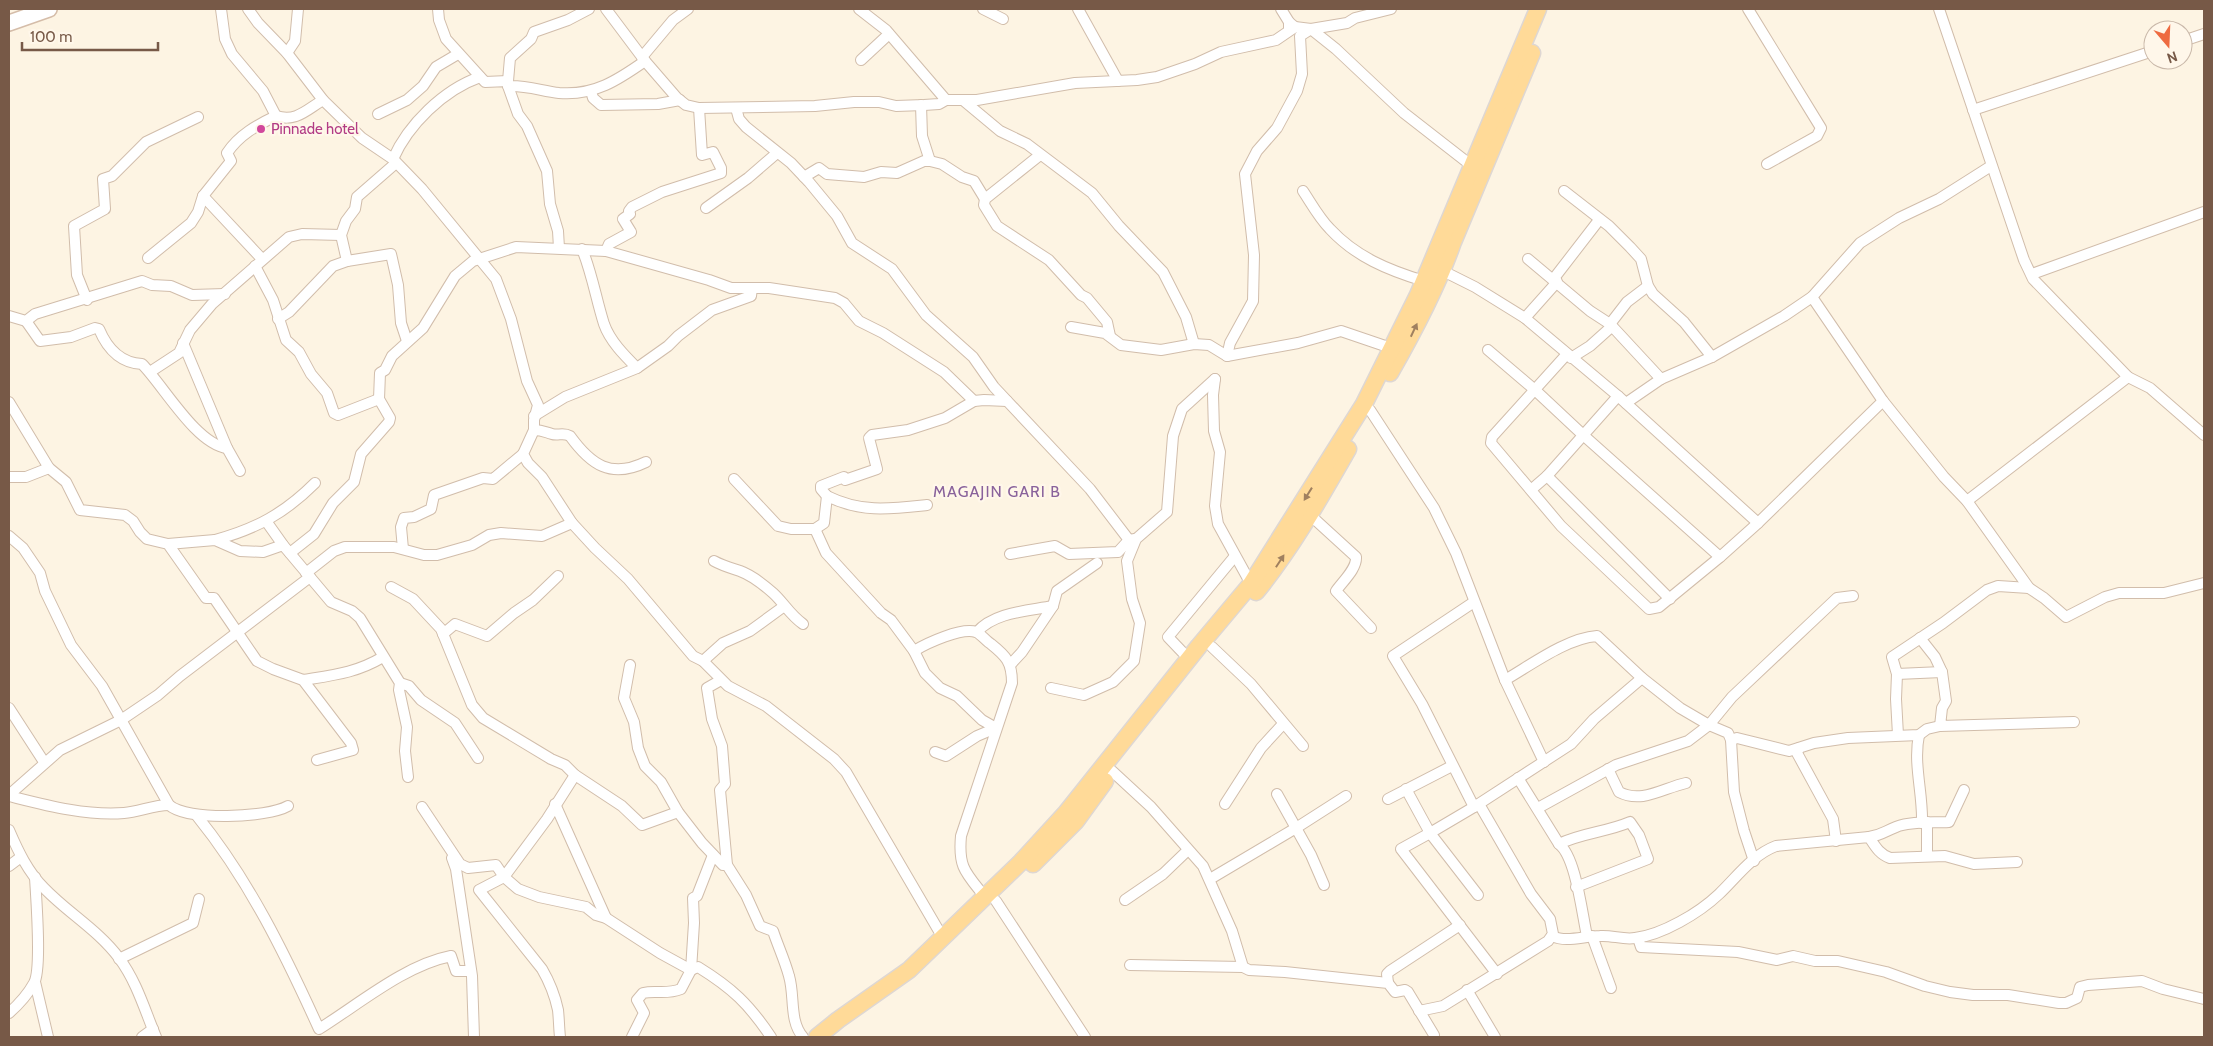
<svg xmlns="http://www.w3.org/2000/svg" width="2213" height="1046" viewBox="0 0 2213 1046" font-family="Cabin,sans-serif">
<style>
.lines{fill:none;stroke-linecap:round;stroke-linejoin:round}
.street-casing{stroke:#d1bdab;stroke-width:12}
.secondary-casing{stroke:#d5bda9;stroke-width:18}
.primary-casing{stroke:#ded7d3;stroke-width:19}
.street{stroke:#fff;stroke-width:10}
.secondary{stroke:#fff;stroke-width:15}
.primary{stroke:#ffda98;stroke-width:16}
.oneway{fill:#a0805f}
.hotel-dot{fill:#d1479c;stroke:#fff7ea;stroke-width:2}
.labels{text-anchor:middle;stroke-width:4.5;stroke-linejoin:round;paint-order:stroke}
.hotel-label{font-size:15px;fill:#b23c85;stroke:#fff7ea;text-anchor:start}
.neighbourhood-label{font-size:16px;letter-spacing:1px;fill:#89629b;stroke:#fff7ea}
</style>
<rect width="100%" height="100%" fill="#fdf4e3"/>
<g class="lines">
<g class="street-casing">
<g id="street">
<polyline points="221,9 225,39 232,54 263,91 276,116"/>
<polyline points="248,9 258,23 287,53 323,100 362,138 393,159 422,189 496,279 511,319 527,381 538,405 534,420 534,430 523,454 528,463 542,477 572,523 595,548 628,579 693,656 703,661 728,686 766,706 834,759 846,772 943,938"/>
<path d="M438 9 439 20 446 39 485 82 508 81V86C526 85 542 91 559 93 594 96 618 80 645 61"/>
<polyline points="606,9 645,61 677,98 686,105 699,108 815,106 854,102 879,102 896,106 924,105 939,104 946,100 977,100 1075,83 1137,80 1157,77 1195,64 1221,52 1276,40 1295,27"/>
<polyline points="859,9 886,30 946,100"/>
<polyline points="983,9 1003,19"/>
<polyline points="1078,9 1118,81"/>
<polyline points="1281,9 1289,22 1289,28"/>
<polyline points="1748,9 1821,128 1817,136 1767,164"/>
<polyline points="1939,9 2024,260 2033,279 2128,377 2150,388 2204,435"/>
<polyline points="1289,22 1295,27 1311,29 1336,49 1404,113 1472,166"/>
<polyline points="2183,41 2204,34"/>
<polyline points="287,53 295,41 298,9"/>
<polyline points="642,57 673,20 688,9"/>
<polyline points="861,60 889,34"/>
<polyline points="508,81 510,58 531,39 534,32 568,20 589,9"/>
<polyline points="508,86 518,114 527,126 547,171 550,204 558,231 559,248"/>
<polyline points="591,91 593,98 601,105 658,104 680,100"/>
<polyline points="964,101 1000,131 1027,144 1092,193 1119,226 1163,272 1186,317 1194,344"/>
<polyline points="921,105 922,136 930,161"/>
<polyline points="736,108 739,119 746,127 791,163 809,182 837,216 852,243 892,269 926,315 973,357 994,387 1090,489 1129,540"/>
<polyline points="1973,110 2153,51"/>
<polyline points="378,114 407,100 423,86 436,67 458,54"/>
<polyline points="1040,155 985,199 984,205 997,226 1049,260 1081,295 1087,298 1107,322 1110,336"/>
<path d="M393 159C408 125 443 90 480 77"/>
<polyline points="804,177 819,168 827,174 864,177 881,172 897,173 924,161 930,161 942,164 962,177 974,181 985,199"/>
<path d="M1303 191C1311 203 1319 218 1330 229 1356 257 1388 270 1424 281"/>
<polyline points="1564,191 1609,226 1630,247 1641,259 1648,286 1653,294 1684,322 1712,357"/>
<polyline points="203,196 262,259"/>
<polyline points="706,208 748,178 777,153"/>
<path d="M582 249C592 273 596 299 604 324 610 341 624 355 637 368"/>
<polyline points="606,251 609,244 631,232 623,219 630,214 629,211 632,207 662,192 721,173 721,168 713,152 702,155 699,108"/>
<path d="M148 258 191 223 198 212 203 196 231 161 227 153C239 135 257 125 276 116 296 122 305 111 323 100"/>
<polyline points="1528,259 1590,311 1610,324 1661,379"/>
<polyline points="347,261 341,235 346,221 355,209 357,197 396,163"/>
<polyline points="255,266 273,300 286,340 299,352 311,374 327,393 334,413 338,415 379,399"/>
<polyline points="1443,271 1475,287 1525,318 1618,396 1758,523"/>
<polyline points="2032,274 2204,212"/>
<polyline points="1812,297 1883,401 1944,477 1967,501 2029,588 2044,598 2066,617 2105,597 2119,593 2164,593 2204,583"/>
<polyline points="87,300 77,275 74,226 105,209 103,179 112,176 146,142 198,117"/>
<polyline points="9,316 26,321 35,314 142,281 152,285 171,286 192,295 225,294"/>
<polyline points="1525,318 1557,282 1555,277 1599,220"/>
<polyline points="278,319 289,312 333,266 347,261 391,254 398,285 401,323 407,341"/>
<path d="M26 321 40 341 71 337 95 328 99 329C107 348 120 363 142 364 163 385 196 444 227 448"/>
<polyline points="1071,327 1105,333 1121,345 1161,350 1194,344 1209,345 1227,356 1298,343 1341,331 1391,348"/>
<polyline points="183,343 227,448 240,471"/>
<polyline points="1488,350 1535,390 1582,434 1720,557"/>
<polyline points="1567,354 1492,437 1491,443 1561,526 1649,609 1659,607 1720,557 1758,523 1883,401"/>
<polyline points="1227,356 1230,343 1253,301 1254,255 1245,174 1257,151 1277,128 1297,91 1302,74 1300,36 1311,29 1347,23 1355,18 1391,9"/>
<polyline points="1571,358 1590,346 1609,329 1610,324 1627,302 1648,286"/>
<polyline points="150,372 179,353 190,330 212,304 289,237 302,234 341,235"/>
<polyline points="1215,379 1213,395 1214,431 1220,452 1215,506 1218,524 1251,584"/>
<polyline points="9,402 49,468 66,482 80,510 125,515 133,521 140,532 147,539 168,544 206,598 214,598 257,661 273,669 303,680 351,743 353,750 317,760"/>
<polyline points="1626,403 1661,379 1712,357 1784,316 1812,297 1860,243 1899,218 1939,199 1991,166"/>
<polyline points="1370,410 1434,508 1456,553 1505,680 1544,762"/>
<polyline points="534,416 565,397 637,368 668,346 678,336 712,310 751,296 752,288"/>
<path d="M534 430C542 430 545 432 552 434 558 436 563 432 570 436 591 465 611 479 646 462"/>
<polyline points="1547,476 1670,599"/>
<polyline points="9,477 26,477 49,468"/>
<polyline points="734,479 778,526 791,529 815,529 826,553 881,613 891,620 914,651 925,673 940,688 957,696 982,720 996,728"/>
<polyline points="1532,489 1547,476 1618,396"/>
<polyline points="827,496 821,489 821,486 844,477 845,480 877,469 870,442 869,438 872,435 908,430 945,418 974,401 984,400 1007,401"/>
<polyline points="1967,501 2128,377"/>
<path d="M1310 515 1356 557C1357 569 1342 582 1336 591L1371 628"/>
<polyline points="266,521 283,545"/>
<path d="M815 529 824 523 827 496C861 513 890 509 927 505"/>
<path d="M9 536 23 548 40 573 45 591 71 645 102 686 169 805C187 821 267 818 288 806"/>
<path d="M215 540C256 529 285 513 315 483"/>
<polyline points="168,544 215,540 240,551 263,552 283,545 331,602 352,611 360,618 400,683 399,690 407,727 405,751 408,777"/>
<polyline points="403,549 401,527 404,518 414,517 431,509 434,495 483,478 493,479 523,454"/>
<polyline points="290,553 314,534 333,503 354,482 361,454 389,422 390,418 379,399 380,373 385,370 392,356 423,328 455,276 473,261 516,247 606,251 709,280 731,288 769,288 835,298 844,303 859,321 883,333 944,372 974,401"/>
<polyline points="1010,554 1055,546 1069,554 1118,552 1129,540 1135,539"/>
<path d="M714 561C723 566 731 568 740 571 751 575 764 585 773 593 784 603 790 615 803 624"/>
<polyline points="306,573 334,551 345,547 394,547 424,555 437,555 472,545 489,535 501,533 542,536 572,523"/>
<polyline points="391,587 413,599 441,629 472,705 483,718 551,759 565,765 575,775 622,806 642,825 678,812"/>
<polyline points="2029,588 1998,586 1987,590 1943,623 1892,657 1897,674 1942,672 1946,701 1942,708 1940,726 2074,722"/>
<polyline points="1474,602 1393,656 1422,704 1474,807"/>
<path d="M977 632C994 612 1028 611 1053 606"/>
<polyline points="443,634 455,624 487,636 514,613 533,600 558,576"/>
<polyline points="1920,638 1935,657 1942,672"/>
<polyline points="1212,647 1251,684 1303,746"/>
<path d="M914 651C927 643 962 627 976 632 981 634 986 641 991 644 1006 656 1012 662 1012 683L961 836C958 868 966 873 985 897"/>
<polyline points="1189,659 1168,637 1235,556"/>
<polyline points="703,661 723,643 750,631 783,607"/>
<polyline points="630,665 624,698 634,722 638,748 645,766 661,782 678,812 702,843 723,865 727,865"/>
<polyline points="1010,665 1022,652 1053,606 1057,591 1097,563"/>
<polyline points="1897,674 1896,699 1898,735"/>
<path d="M303 680C334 675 356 673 383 657"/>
<path d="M721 680 707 688 712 719 722 746 725 784 720 790 727 865 746 895 760 926 773 931C778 946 785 961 789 976 795 996 789 1021 803 1037"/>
<path d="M1505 680C1531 665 1567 638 1597 636L1642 678 1680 708 1709 725 1728 733 1731 740 1734 792 1744 831 1754 861"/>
<polyline points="400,683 409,686 421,700 455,723 478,758"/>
<polyline points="1051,688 1084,695 1113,682 1134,661 1140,623 1132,599 1127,561 1136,539 1167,512 1173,436 1182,409 1215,379"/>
<polyline points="9,708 44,762"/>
<path d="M1919 735C1913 764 1923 793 1922 823"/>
<polyline points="1731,740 1737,738 1789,751 1814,743 1848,738 1919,735 1927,729 1940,726"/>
<polyline points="1799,748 1797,753 1833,819 1836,841"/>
<polyline points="935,752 946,756 977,736 996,728"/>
<path d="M1608 769 1619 792C1642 804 1663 788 1686 783"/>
<polyline points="1112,771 1151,807 1203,866 1232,931 1243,967 1249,970 1285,972 1388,983 1395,992 1405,990 1408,992 1434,1035"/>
<path d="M1518 778 1559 844C1576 857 1582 914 1587 936"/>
<polyline points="1406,789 1430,833 1474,807 1571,744 1594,719 1642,678"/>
<polyline points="1277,794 1311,855 1324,885"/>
<polyline points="9,795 60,750 121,720 158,695 180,676 310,577"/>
<path d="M9 796C45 805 85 816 124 813 139 812 153 805 169 805"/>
<polyline points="1388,799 1452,766"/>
<polyline points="555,804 606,918"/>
<polyline points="1225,804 1261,748 1283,724"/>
<path d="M422 807 460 864 468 868 496 865 504 877 518 889 539 897 586 907 596 915 606 918 660 953 691 970 698 967C732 988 749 1004 771 1037"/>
<polyline points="1538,808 1616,765 1688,741 1709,725 1732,697 1837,598 1853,596"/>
<path d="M197 816C249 880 285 954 319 1029 359 1004 405 965 451 956L456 971H470"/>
<polyline points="1927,822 1927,856"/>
<path d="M9 830C18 851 28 872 44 888 68 913 98 930 119 958 137 982 145 1011 156 1037"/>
<path d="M1869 837C1882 835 1885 831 1896 827 1912 821 1931 823 1949 822L1964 790"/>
<path d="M1559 844C1581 833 1607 832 1630 822L1639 835 1648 859 1576 887"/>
<polyline points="452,858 456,869 472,976 474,1037"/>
<polyline points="9,866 21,857"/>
<polyline points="1210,879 1296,828 1346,796"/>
<polyline points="1478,895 1430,833 1401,849 1497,974"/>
<polyline points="1125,900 1163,874 1188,850"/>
<polyline points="996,901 1085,1037"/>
<path d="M1552 936C1566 943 1584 936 1600 936 1612 935 1623 940 1635 938 1662 935 1699 913 1719 894 1736 878 1752 855 1776 846L1869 837C1875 846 1879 854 1890 858L1945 856 1974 864 2017 862"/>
<polyline points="1592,936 1611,988"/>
<polyline points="1638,938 1641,947 1738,952 1777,960 1793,956 1815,961 1838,961 1886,972 1925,986 1950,992 1973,995 2008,995 2059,1003 2066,1003 2077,998 2080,987 2088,985 2142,981 2163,989 2204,999"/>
<polyline points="119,959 193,923 199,899"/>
<polyline points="1130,965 1243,967"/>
<polyline points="35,982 48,1037"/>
<polyline points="1388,983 1387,974 1390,971 1460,925"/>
<polyline points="1467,990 1495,1037"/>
<polyline points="1419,1011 1443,1006 1548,941 1553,934 1550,919 1531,894 1479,804"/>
<path d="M9 1013C18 1005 28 994 34 983 42 969 36 897 35 877"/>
<polyline points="142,1037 153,1029"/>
<path d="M560 1037C559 1028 559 1019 558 1010 555 996 549 981 542 969L479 890 504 877 547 819 575 775"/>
<path d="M632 1037 644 1013 637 1000 643 993C656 990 666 995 681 989L691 970 694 923 693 898 697 896 713 855"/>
</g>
</g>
<g class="secondary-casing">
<polyline id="secondary" points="9,23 49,9"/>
</g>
<g class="primary-casing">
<g id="primary">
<path d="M1390 373C1414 331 1437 288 1453 242L1532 53"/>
<path d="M1256 592C1292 548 1320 498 1348 449"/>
<polyline points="1033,864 1076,821 1105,781"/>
<polyline points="817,1037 838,1020 909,970 1021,862 1066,813 1199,646 1251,584 1364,404 1418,295 1538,9"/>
</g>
</g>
<use href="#street" class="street"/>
<use href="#secondary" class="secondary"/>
<use href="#primary" class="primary"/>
</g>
<defs><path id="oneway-solid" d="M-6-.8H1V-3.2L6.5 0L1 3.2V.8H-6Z" transform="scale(1.25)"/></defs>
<g class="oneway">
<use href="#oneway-solid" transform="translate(1414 330) rotate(-65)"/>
<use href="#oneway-solid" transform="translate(1308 494) rotate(122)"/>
<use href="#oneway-solid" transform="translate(1280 561) rotate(-57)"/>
</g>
<circle class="hotel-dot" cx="261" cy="129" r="5"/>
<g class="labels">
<g class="hotel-label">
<text x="271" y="134">Pinnade hotel</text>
</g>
<g class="neighbourhood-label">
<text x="997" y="497">MAGAJIN GARI B</text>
</g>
</g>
<rect width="2213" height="1046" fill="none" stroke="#775947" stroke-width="20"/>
<g transform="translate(2168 45) rotate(161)"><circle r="24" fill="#fff7ea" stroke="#c9b8a9"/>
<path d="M0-4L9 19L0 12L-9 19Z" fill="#ee6b41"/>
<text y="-8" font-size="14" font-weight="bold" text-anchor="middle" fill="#775947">N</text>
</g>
<path d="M22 42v8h136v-8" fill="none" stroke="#775947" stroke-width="2.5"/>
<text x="30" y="42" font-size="15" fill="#775947" stroke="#fff7ea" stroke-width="4" paint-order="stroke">100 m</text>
</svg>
